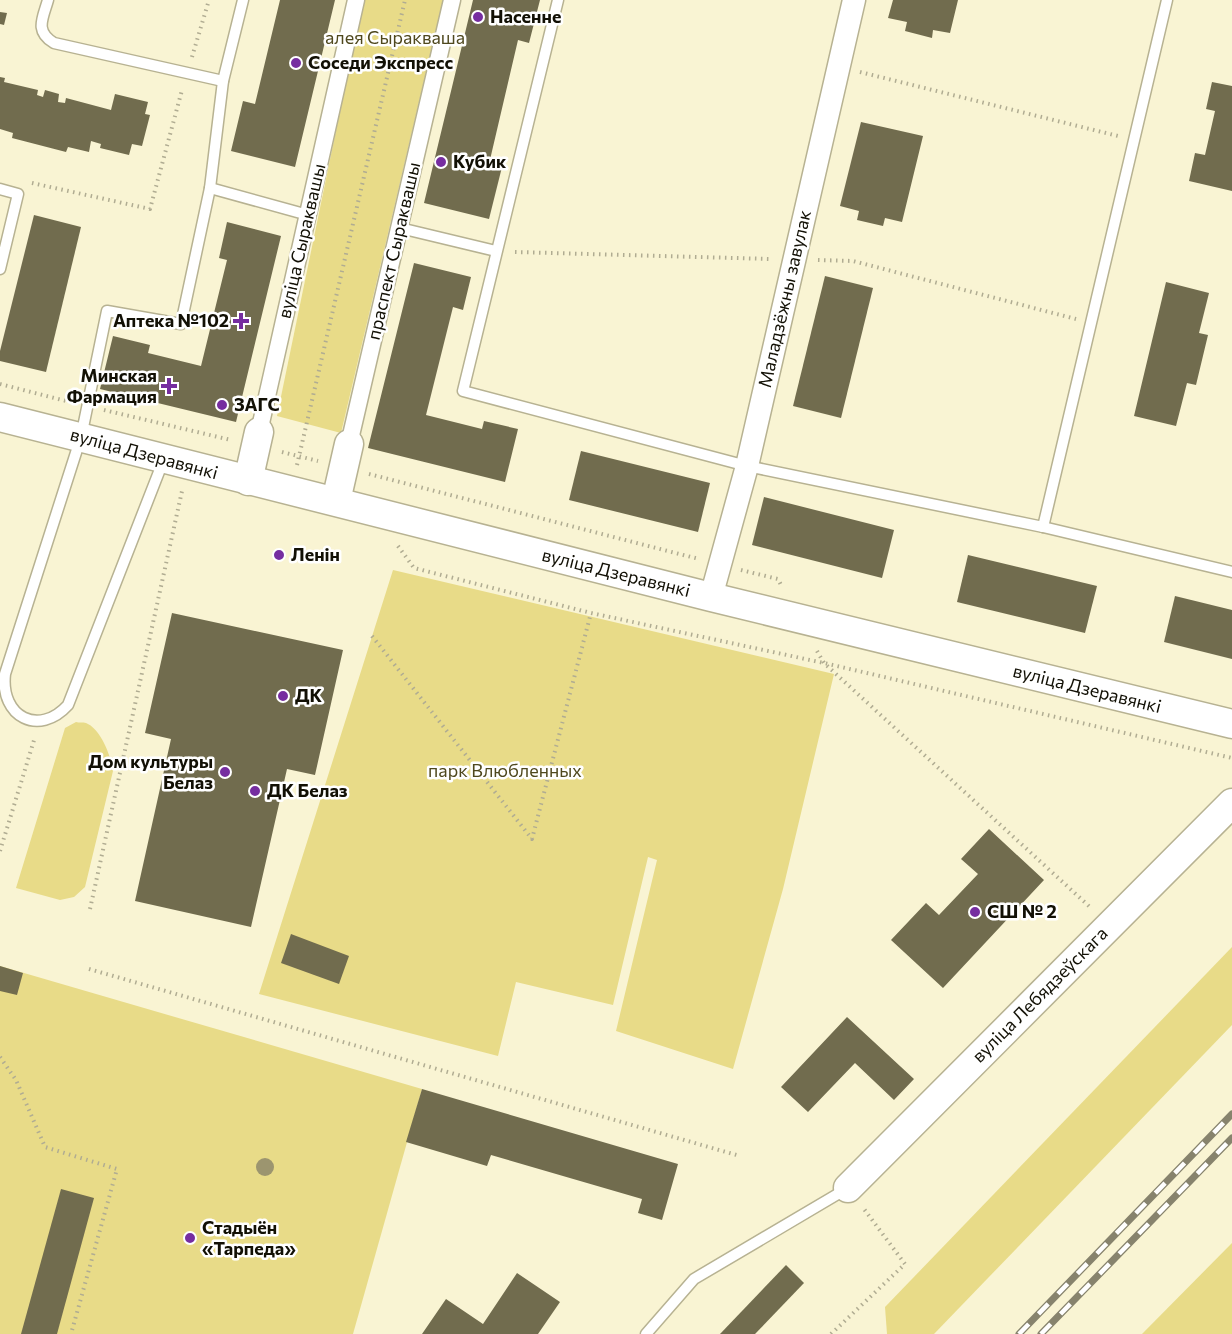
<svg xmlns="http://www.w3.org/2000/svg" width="1232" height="1334" viewBox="0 0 1232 1334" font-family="Commissioner,sans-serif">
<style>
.green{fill:#e8db88}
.building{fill:#716c4e}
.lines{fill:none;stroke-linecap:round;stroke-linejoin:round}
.service-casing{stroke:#b7b292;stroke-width:13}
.pedestrian-casing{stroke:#b7b292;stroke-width:19}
.minor-casing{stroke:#b7b292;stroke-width:25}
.tertiary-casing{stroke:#b7b292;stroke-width:31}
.path{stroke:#b0ac92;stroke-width:4;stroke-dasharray:1.5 4.5;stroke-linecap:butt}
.service{stroke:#fff;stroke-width:10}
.pedestrian{stroke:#fff;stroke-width:16}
.minor{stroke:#fff;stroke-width:22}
.tertiary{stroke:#fff;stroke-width:28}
.rail-casing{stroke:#87836d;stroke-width:7}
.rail{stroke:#fff;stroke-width:4.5;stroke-dasharray:14;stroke-linecap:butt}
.tree{fill:#9c956f}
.poi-dot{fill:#762da0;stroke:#fff;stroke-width:2}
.labels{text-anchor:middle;stroke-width:5;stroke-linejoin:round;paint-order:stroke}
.poi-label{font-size:18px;font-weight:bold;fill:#121005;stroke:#fff;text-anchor:start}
.park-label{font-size:18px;fill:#4f481e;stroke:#fff}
.street-label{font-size:18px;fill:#121005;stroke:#fff}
</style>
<rect width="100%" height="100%" fill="#f9f4d3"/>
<g class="green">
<polygon points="363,0 443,0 341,433 277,416"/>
<polygon points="393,570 834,674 783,889 733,1069 616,1031 657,860 648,857 613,1005 516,982 498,1056 259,994"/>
<path d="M76 722C79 723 83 722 86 723 101 729 111 756 113 771L85 887 74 897 60 900 16 888 65 728Z"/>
<polygon points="1232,947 1232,1025 934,1334 887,1334 885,1307"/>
<polygon points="0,966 422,1089 353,1334 0,1334"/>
<polygon points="1232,1243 1232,1334 1142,1334"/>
</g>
<g class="building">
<polygon points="280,0 335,0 295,167 231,151 243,101 255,104"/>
<polygon points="473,0 540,0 529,43 518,40 489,164 502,167 489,219 424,203"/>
<polygon points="893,0 958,0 950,33 933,30 932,38 905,31 907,22 888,18"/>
<polygon points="0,12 7,13 4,25 0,24"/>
<polygon points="0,77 5,78 4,82 38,90 37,95 43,97 45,90 59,94 58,102 65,103 66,98 111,110 115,94 148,102 145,114 150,115 142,146 132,144 129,155 100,148 101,144 91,141 89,152 68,147 66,152 12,138 13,133 0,129"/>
<polygon points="1212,82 1232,86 1232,191 1189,181 1195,153 1205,155 1215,111 1206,109"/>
<polygon points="861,122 923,136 902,222 885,218 883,226 857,220 859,211 840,206"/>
<polygon points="34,215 81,227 46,372 0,361 0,351"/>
<polygon points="227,222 281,236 236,422 100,389 113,336 150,345 148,353 201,366 227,260 219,258"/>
<polygon points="414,263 471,277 463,310 453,307 426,415 482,429 484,421 518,429 505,482 368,448"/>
<polygon points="825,276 873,288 841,418 793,406"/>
<polygon points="1166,282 1209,293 1199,333 1208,335 1196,385 1187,383 1176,426 1134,416"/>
<polygon points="581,451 710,483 698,532 569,500"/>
<polygon points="764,497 894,530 882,578 752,545"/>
<polygon points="968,555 1097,586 1085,633 957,602"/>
<polygon points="1175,596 1232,610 1232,659 1164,642"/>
<polygon points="172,613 343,650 315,775 287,769 251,927 135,901 171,739 145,733"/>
<polygon points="989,829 1044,880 943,988 891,940 926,903 939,915 978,874 961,859"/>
<polygon points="291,934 349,956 339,984 281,963"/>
<polygon points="0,966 23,973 17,995 0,991"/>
<polygon points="847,1017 914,1079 894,1100 855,1063 808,1112 781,1087"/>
<polygon points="422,1089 678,1164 662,1220 638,1213 642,1199 491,1155 487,1166 406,1142"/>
<polygon points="61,1189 94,1198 57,1334 21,1334"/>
<polygon points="786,1265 804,1283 755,1334 720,1334"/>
<polygon points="517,1273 560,1302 538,1334 422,1334 446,1299 483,1324"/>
</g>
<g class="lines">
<g class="service-casing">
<g id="service">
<path d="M48 0C43 18 34 31 54 43L223 81"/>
<polyline points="558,0 463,391 747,466 1043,527 1232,572"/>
<polyline points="210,188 308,215"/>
<polyline points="0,189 18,194 0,269"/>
<polyline points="400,228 496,251"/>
<path d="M164 459 68 705C39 737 0 717 5 674L81 437 107 311 181 324 210 188 223 81 243 0"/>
<polyline points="1043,527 1167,0"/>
<polyline points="646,1334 694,1279 848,1188"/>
</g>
</g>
<g class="pedestrian-casing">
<g id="pedestrian">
<polyline points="259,432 356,0"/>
<polyline points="349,444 452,0"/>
</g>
</g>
<g class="minor-casing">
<polyline id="minor" points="711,597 747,466 854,0"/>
</g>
<g class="tertiary-casing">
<g id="tertiary">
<polyline points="0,417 711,597 1232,724"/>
<polyline points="248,481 259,432"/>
<polyline points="336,501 349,444"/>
<polyline points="848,1188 1232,803"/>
</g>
</g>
<g class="path">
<polyline points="192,57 209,0"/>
<polyline points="860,72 1118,136"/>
<polyline points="32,183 150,209 182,90"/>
<polyline points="515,252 771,259"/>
<polyline points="818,260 853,261 1076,319"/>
<polyline points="0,384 70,402"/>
<polyline points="104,410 231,440"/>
<polyline points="282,452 318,461"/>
<polyline points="297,465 405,0"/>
<polyline points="369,474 699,559"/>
<polyline points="398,546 414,568 591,613 824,663 1232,758"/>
<polyline points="741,570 778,579 782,587"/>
<polyline points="372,636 532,839 591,613"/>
<polyline points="817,651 824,663 1091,908"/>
<polyline points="0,851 35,737"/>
<polyline points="90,909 182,491"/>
<polyline points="89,969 740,1156"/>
<polyline points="0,1057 16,1080 45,1147 117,1169 71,1334"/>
<polyline points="831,1334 905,1264 864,1209"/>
</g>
<use href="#service" class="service"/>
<use href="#pedestrian" class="pedestrian"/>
<use href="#minor" class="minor"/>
<use href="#tertiary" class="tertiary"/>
<g class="rail-casing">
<g id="rail">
<polyline points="1019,1334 1232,1114"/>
<polyline points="1041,1334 1232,1138"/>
</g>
</g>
<use href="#rail" class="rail"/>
</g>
<circle class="tree" cx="265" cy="1167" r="9"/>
<g class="poi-dot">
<circle cx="478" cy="17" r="6"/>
<circle cx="296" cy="63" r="6"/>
<circle cx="441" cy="162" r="6"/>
<path d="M238 312h6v6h6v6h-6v6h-6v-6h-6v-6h6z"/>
<path d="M166 377h6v6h6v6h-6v6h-6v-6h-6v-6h6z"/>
<circle cx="222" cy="405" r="6"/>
<circle cx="279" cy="555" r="6"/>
<circle cx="283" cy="696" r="6"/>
<circle cx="225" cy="772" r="6"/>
<circle cx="255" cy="791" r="6"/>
<circle cx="975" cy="912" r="6"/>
<circle cx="190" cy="1238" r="6"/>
</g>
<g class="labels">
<g class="poi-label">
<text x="490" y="23">Насенне</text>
<text x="308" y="69">Соседи Экспресс</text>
<text x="453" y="168">Кубик</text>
<text x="229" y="327" text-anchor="end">Аптека №102</text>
<text x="157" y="382" text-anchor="end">Минская<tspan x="157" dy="21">Фармация</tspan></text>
<text x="234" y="411">ЗАГС</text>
<text x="291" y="561">Ленін</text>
<text x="295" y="702">ДК</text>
<text x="213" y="768" text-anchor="end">Дом культуры<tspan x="213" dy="21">Белаз</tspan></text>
<text x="267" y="797">ДК Белаз</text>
<text x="987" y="918">СШ № 2</text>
<text x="202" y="1234">Стадыён<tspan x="202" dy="21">«Тарпеда»</tspan></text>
</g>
<g class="park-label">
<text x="395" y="44">алея Сыракваша</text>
<text x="505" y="777">парк Влюбленных</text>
</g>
<g class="street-label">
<text transform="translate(302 241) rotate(-77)" y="6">вуліца Сыраквашы</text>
<text transform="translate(394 251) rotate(-77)" y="6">праспект Сыраквашы</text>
<text transform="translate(785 299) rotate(-77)" y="6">Маладзёжны завулак</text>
<text transform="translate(144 454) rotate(15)" y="6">вуліца Дзеравянкі</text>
<text transform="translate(616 573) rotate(14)" y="6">вуліца Дзеравянкі</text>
<text transform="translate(1087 689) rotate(14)" y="6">вуліца Дзеравянкі</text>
<text transform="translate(1040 995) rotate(-45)" y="6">вуліца Лебядзеўскага</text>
</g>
</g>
</svg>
